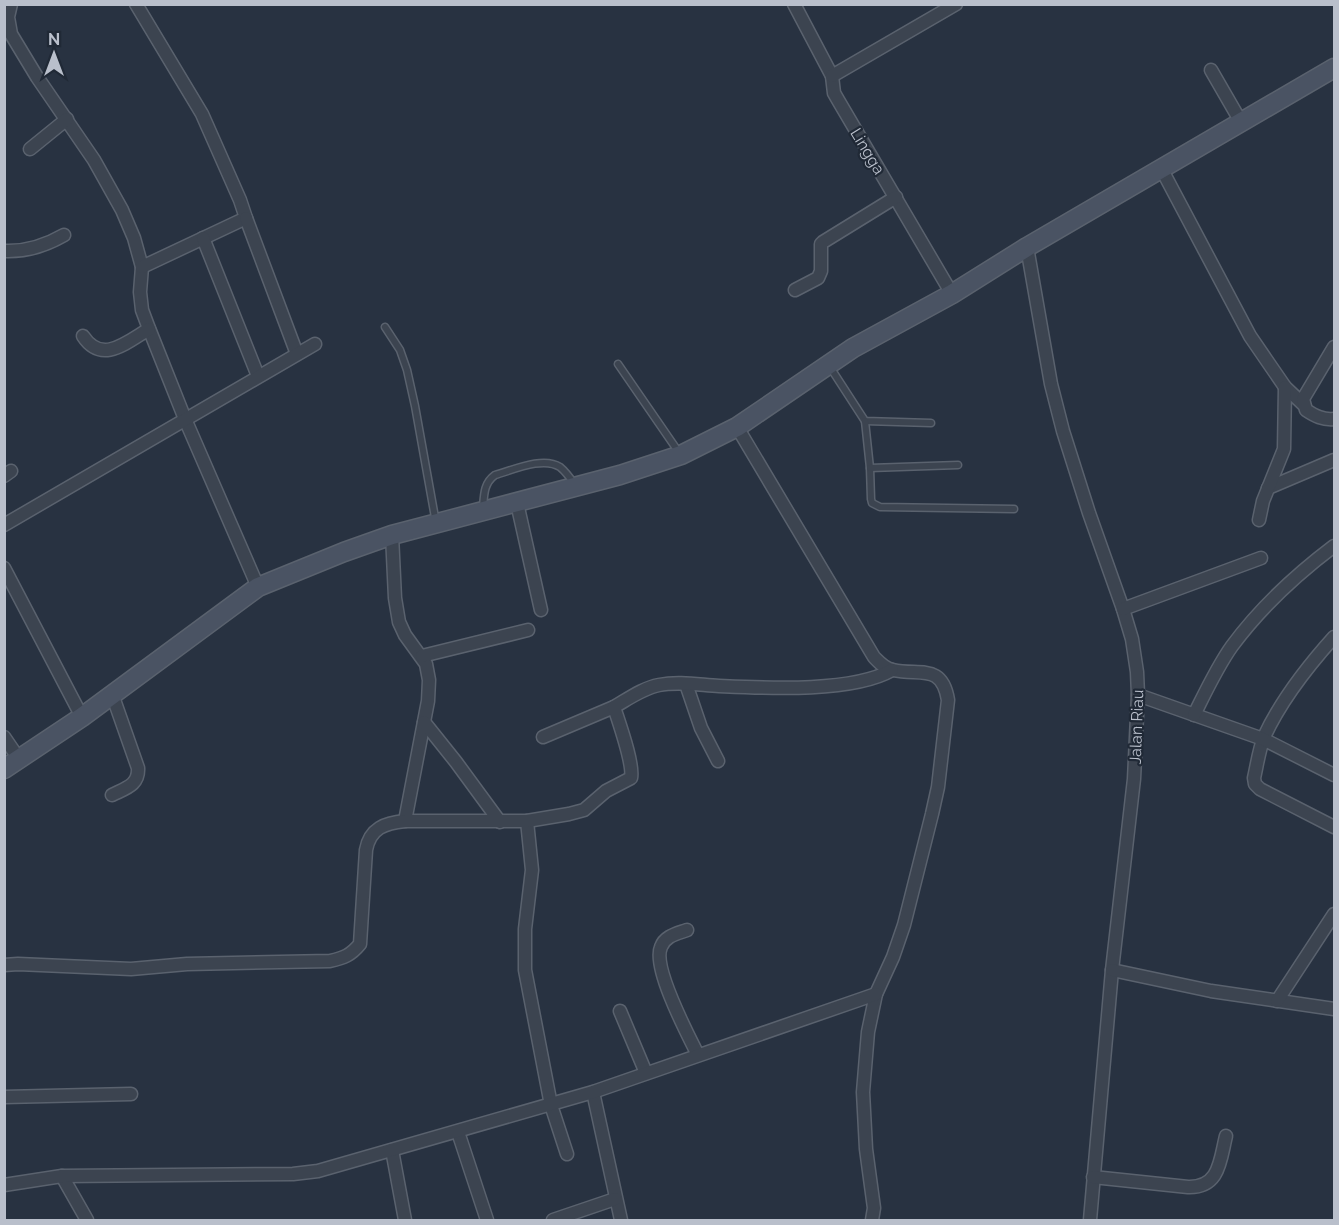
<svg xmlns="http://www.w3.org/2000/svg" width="1339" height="1225" viewBox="0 0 1339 1225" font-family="Raleway,sans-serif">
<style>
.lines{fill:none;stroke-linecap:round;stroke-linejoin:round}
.lane-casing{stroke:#5a626e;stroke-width:9}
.street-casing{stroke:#5a626e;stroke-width:15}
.secondary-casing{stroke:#5a626e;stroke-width:21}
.lane{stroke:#3c4450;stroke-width:6}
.street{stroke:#3c4450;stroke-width:12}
.secondary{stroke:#4a5363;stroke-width:18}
.labels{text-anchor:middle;stroke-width:4.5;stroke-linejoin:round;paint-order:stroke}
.street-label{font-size:16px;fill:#b9bfcb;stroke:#202936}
</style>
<rect width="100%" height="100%" fill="#283241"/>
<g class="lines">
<g class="lane-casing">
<g id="lane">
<polyline points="385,327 400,350 407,370 415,406 436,523"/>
<polyline points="618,364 680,454"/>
<polyline points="830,367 865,421 931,423"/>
<polyline points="865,421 870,468 871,499 872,503 880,507 1014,509"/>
<polyline points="870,468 958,465"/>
<path d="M483 508C484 494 484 483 495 475 513 470 543 456 560 467 566 472 571 479 575 485"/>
</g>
</g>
<g class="street-casing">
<g id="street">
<polyline points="11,4 8,17 11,34 37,77 94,160 122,210 134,238 142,267 140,292 142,310 148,326 185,419 258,587"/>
<polyline points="136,4 202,114 240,200 246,218 142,267"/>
<polyline points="794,4 832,76 834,93 838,100 952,294"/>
<polyline points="1211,70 1241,122"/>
<polyline points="832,76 956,4"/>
<polyline points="30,149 67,119"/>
<polyline points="1162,170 1250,336 1285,387 1303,404"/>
<polyline points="246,218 297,354"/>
<polyline points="203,238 258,376"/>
<polyline points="1027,247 1051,384 1063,431 1089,513 1123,609 1132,639 1137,672 1138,695 1134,779 1112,970 1090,1220"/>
<path d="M4 251C26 252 45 246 64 235"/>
<polyline points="795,290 818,278 821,271 821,244 823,242 896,197"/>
<path d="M83 336C102 365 127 342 149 329"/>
<path d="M1334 347 1303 399 1306 410C1315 416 1323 420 1334 419"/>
<path d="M737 427 874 657C879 662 885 669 893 670 920 676 942 663 948 700L938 787 932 814 904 925 893 957 876 994 868 1032 863 1092 866 1149 874 1208 872 1220"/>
<polyline points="4,476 11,471"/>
<polyline points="1268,488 1334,460"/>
<polyline points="517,503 541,610"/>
<polyline points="1259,520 1263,501 1284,449 1285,387"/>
<polyline points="4,525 315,344"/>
<polyline points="392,535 395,598 399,622 405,635 426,664 429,680 428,701 405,821"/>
<polyline points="4,568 82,717"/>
<polyline points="1123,609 1261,558"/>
<path d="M1334 637C1307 667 1281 700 1264 737 1259 750 1257 765 1254 778L1255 784 1260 789 1334 827"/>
<polyline points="422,656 528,630"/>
<polyline points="686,684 701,728 718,761"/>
<path d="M112 694 138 768C139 785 126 788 112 795"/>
<polyline points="1138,695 1263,739 1334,775"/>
<path d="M1194 715C1206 691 1217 667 1232 646 1260 608 1297 574 1334 546"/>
<polyline points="424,722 456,762 500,822"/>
<polyline points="4,737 19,759"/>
<polyline points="543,737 614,707"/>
<polyline points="527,821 532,870 525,929 525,970 551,1105 567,1154"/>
<path d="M687 930C676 934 665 936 661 947 652 967 688 1035 698 1055"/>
<path d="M4 965 18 964 131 969 187 964 330 961C344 958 351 955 360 944L366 850C370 828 385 823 405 821H527L569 814 584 810 606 791 631 778C634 764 619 723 614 707 628 699 643 688 659 685 679 681 700 685 719 686 764 688 852 693 892 670"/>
<polyline points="1112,970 1211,991 1334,1009"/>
<polyline points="1277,1001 1334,914"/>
<polyline points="620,1011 646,1073"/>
<polyline points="593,1092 621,1220"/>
<polyline points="4,1097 131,1094"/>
<polyline points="458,1132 487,1220"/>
<polyline points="392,1150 405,1220"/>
<polyline points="62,1176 87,1220"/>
<path d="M1093 1177 1188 1187C1220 1188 1220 1160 1226 1136"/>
<polyline points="4,1185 62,1176 293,1174 318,1171 593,1092 876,994"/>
<polyline points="553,1220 615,1199"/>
</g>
</g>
<g class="secondary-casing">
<polyline id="secondary" points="4,769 82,717 258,587 344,552 392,535 620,475 681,455 737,427 853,348 952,294 1027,247 1334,68"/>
</g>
<use href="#lane" class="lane"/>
<use href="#street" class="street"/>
<use href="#secondary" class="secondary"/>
</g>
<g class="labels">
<g class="street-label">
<text transform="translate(868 151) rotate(59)" y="6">Lingga</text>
<text transform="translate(1136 727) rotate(-88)" y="6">Jalan Riau</text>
</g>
</g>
<rect width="1339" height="1225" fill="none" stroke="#b9bfcb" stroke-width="12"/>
<g transform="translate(54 54)" stroke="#202936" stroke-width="4.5" paint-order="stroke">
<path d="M0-4.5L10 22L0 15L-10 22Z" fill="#b9bfcb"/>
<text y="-9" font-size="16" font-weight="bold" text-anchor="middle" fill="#b9bfcb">N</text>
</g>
</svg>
